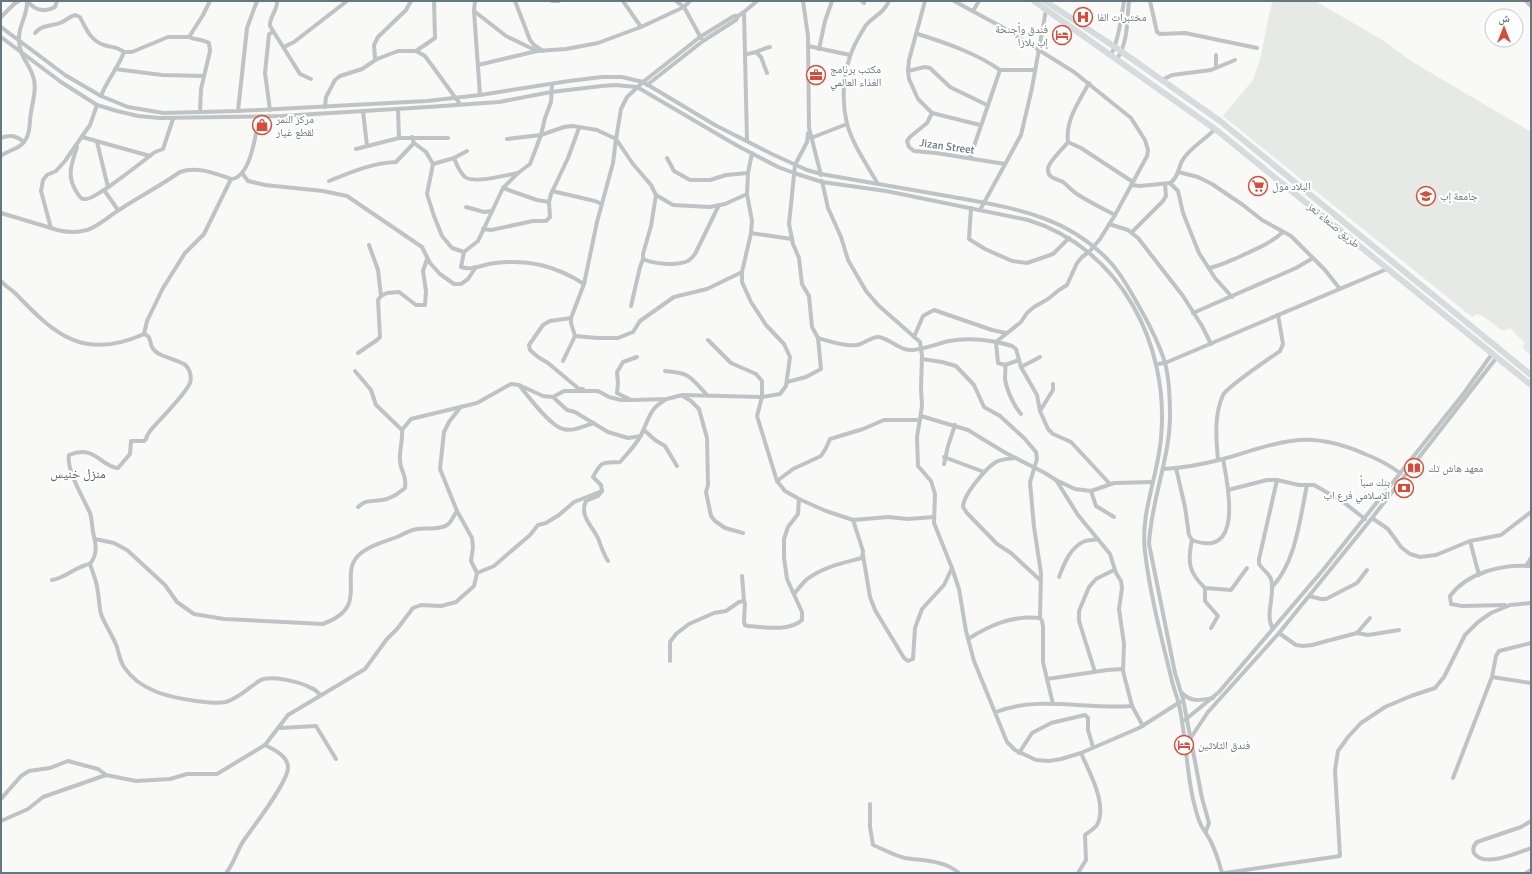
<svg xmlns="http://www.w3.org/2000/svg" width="1532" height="874" viewBox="0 0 1532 874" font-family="Signika,'Noto Naskh Arabic',sans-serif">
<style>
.built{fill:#e7e9e7}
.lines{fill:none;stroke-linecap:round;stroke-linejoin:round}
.minor{stroke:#bec3c6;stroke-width:4}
.highway{stroke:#d6dbdd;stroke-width:6}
.labels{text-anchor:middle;stroke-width:4;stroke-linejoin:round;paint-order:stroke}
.poi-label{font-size:11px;fill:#66777f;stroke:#fff;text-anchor:start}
.street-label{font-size:11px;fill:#66777f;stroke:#fff}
.quarter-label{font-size:13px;fill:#58646b;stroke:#fff}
</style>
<rect width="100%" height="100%" fill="#f9f9f7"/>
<polygon class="built" points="1273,1 1315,1 1381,39 1411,61 1531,132 1531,356 1523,348 1524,342 1510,328 1506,330 1501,330 1483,316 1477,314 1472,317 1223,116 1253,80 1261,56 1269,14"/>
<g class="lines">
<g class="minor">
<path d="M277 1C278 10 269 17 270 26L300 74 311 79"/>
<polyline points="411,1 406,10 378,37 374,45 375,58 377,59 398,51 416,51 425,56 460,104"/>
<polyline points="475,1 474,11 480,95"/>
<polyline points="515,1 530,40 534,45 543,51"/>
<polyline points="552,1 559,1"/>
<polyline points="623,1 641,27"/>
<polyline points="676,1 684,7 701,38"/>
<polyline points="803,1 808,36 809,128 821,175"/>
<polyline points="862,1 864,3"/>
<polyline points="925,1 909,60 908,71 909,79 918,99 932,113 927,123 910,137 907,141 909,147 914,151 936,153 1005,164"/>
<polyline points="954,1 1002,27 1074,72 1131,118 1145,140 1148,150 1147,156 1133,182"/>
<polyline points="1150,1 1157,32 1160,34 1185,33 1257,48"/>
<polyline points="1526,1 1531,6"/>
<path d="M28 2C35 10 45 13 55 7L57 1"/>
<polyline points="474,11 506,36 537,51"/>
<polyline points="973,11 979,1"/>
<polyline points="744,12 747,141"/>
<polyline points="1,17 14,4 19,1"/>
<path d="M1 27 65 75 101 96 128 107 163 113 238 111 427 101 480 95 569 81 602 77H622L643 82 715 125 774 155 807 170 821 174C865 182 909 189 953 197 1012 208 1067 215 1110 262 1123 276 1132 294 1141 310 1150 326 1160 346 1165 363 1169 377 1170 403 1170 418 1169 461 1151 501 1149 544L1175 673 1183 699 1202 798 1209 823 1206 831"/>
<path d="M35 33C41 25 52 26 60 23 65 21 69 17 75 15L80 17C86 29 91 41 104 45 113 48 116 46 124 52"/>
<path d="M918 34C946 43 976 53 1000 70"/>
<path d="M1 37 61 82 97 105 117 111 138 116 160 118 282 116 428 107 499 102 551 92 602 86 615 85 637 87 736 145 778 167 794 173 822 182 886 191 1028 220C1120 248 1170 345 1161 438 1158 476 1140 513 1145 552 1150 594 1161 636 1171 677 1173 687 1177 696 1179 705 1186 736 1186 768 1193 799 1195 807 1197 816 1200 823 1203 830 1208 835 1211 842 1216 852 1219 862 1222 873"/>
<path d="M189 37C195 40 203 39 209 43L210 51 201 89 200 112"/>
<polyline points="808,46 850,55"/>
<polyline points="284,47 294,42 347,1"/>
<polyline points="819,49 825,21 832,1"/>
<polyline points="416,51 435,38 434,1"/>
<polyline points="757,53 761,57 767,73"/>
<path d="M745 54C756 54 760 49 770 47"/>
<path d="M1111 55C1119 38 1121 19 1124 1"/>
<path d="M1117 59C1128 43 1127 20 1129 1"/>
<polyline points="478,65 537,51 566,49 598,43 641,27 684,7 690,1"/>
<polyline points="1216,67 1216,55"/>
<polyline points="115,69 162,75 204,76"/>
<polyline points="908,71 925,67 930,68 950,87 987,105"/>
<polyline points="1162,80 1172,75 1211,70 1235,60"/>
<path d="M1089 83C1079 101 1065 121 1068 142 1063 149 1048 162 1048 169 1047 178 1057 179 1063 182 1068 186 1072 191 1077 194 1089 202 1102 208 1115 215"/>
<polyline points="647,85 703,41 736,20 738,16"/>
<path d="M101 96C107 80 118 68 124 52H132L168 37H189L203 15 210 1"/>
<polyline points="325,107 326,97 335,80 340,76 362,69 377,59"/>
<polyline points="398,109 399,138"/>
<polyline points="270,110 265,73 269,34 273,32"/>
<polyline points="238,111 247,28 257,1"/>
<polyline points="363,111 367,146"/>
<polyline points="932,113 980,125"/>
<polyline points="808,133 807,142 795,165 789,224 793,244 799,258 802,284 809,296 812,327 818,338"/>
<polyline points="82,137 150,156"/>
<polyline points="412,137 414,143 426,152 433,164 427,194 434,216 442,236 452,248 464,252 478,241 503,188 518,173 530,164 541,135 545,118 551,102 552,84"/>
<path d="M1 138C11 134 16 136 24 142"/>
<polyline points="811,138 847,124"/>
<polyline points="507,139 541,135 564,127 573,126 597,130 616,139 613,163 597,222 584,284 571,318 571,323 575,336"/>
<polyline points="97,142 108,187"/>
<path d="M77 147C72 163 66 175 76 191 78 194 80 199 84 199 93 202 144 160 155 152L163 149 173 119"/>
<polyline points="356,149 399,138 448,138"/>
<path d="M1 156C8 150 18 150 24 142 31 133 29 123 31 112 33 101 37 87 33 76 28 62 19 56 19 39 18 26 28 15 27 1"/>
<path d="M454 158C457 165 459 172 465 177 474 184 506 175 518 173"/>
<polyline points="667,158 674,171 690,180 710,180 726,175 748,173"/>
<polyline points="970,158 1000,70 1035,70"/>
<polyline points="433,164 454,158 467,151"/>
<polyline points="1178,172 1198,177 1212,184 1243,205 1262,220 1291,236 1313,258"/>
<polyline points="242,173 248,181 265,185 323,191 347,196 422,247 430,263 440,274 454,284 461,284 468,279 476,267"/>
<path d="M329 181C351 172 372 163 396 162L414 143"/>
<polyline points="822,181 828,208 841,237 848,260 866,291 878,305 920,342 922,356 921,388 922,406 917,437 918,466 931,481 935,494 934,523 952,568 959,589 966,631 974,661 1007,742 1015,750 1036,760 1049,761 1061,759 1081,753 1139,728 1180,702"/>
<polyline points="1170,183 1178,191 1183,213 1199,253 1215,278 1232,297"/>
<path d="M878 184C867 165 853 145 847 124 840 95 844 61 860 35 862 32 864 28 866 25 875 15 883 14 889 1"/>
<path d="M1131 185 1140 186 1170 183C1178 178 1178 169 1182 161 1189 148 1205 140 1215 129"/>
<polyline points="503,188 537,200 549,202 551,194 568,158 579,128"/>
<polyline points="104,190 118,210"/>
<polyline points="552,191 595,201 602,204"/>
<polyline points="747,194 725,204 710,207 673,205 656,195 651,185 633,164 616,139 621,109 627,97 643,82 700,37 734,16 738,16 744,12 757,1"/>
<path d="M656 195 651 226 643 254V259C653 264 677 266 688 261 691 259 693 257 695 254L719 205"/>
<polyline points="466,207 484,212 492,211"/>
<polyline points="971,208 969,239 985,249 1012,261 1027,263 1053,254 1069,238"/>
<polyline points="980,210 1021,135 1032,88 1046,10"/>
<polyline points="1,213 51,228 41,191 43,180 47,175 56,171 65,161 90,125 97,105"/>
<polyline points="1109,224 1128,230 1138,238 1183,296 1202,326 1211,344"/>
<path d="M51 228C62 232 76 233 87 230 99 226 109 216 119 210 139 197 160 186 180 172 197 166 214 173 231 179"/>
<polyline points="483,229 491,230 533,221 546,221 550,217 549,202"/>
<polyline points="1132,232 1163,201 1166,196 1165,184"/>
<polyline points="751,233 792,239"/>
<polyline points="369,245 378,270 381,296"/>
<path d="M464 252 461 267C472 271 484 264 495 263 529 259 556 266 584 284"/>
<path d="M1209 268C1220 266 1229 261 1239 257 1255 249 1270 244 1283 232"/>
<path d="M1 281C5 286 11 289 15 293 55 335 84 361 144 334"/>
<polyline points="631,306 640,267 643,259"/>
<polyline points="1193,313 1296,268 1313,258 1325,270 1340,289"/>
<polyline points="571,318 550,321 543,325 529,345 530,350 538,357 548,363 579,389 583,389"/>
<path d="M144 334 147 321 163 288 185 253 204 234 231 179C251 178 256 132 259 117"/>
<polyline points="914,337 923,316 934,310 992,330 1006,333"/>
<polyline points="708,340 731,363 756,374 762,381 762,397 757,416 777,481 785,491 799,499 826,511 853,520 888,517 908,519 934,517"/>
<polyline points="358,353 377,340 380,337 378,300 381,296 387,293 399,292 416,305 425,305 426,291 423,271 427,259"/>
<polyline points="922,359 942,362 956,366 974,385 984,407 1000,416 1024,438 1036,452 1037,459 1030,482 1034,527 1041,573 1040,618"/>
<polyline points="1019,360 1005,365 998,363 996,342 1021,322 1027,313 1034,307 1048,299 1059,290 1067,285 1077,263 1082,257 1089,252 1100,239 1115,215 1133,182 1081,148 1068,142"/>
<polyline points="563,361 575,336 598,338 618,338 633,332 640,321 674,297 707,289 742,272"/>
<polyline points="1157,364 1165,363 1387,269"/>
<path d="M1005 365C1006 370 1005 374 1005 378 1006 389 1014 406 1021 414"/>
<polyline points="1021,367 1040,357"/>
<path d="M355 371 371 390 376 405 402 430C403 440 399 451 400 461 401 474 407 473 405 488 397 494 391 499 382 500 370 502 367 499 358 507"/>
<path d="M665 371C691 373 690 377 707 395"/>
<path d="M787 382 806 377 821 369 818 338C828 341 846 347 857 345 864 344 872 336 879 337 892 340 900 351 913 350 925 349 937 344 949 341 969 337 993 340 1012 346L1016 349 1021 367 1037 395 1040 411 1048 429 1053 434 1071 442 1110 484"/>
<path d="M519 385C528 396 550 426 563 429 573 432 584 426 594 423"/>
<polyline points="683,396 691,401 699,409 707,438 708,485 706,492 711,516 715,521 725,528 743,533"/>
<polyline points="553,397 567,410 575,412 608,432 628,438 641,436"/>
<polyline points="629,399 617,393 618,383 617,372 623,362 637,357"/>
<polyline points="1040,411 1053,390 1053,384"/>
<polyline points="921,416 968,430 1004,452 1045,473 1056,480"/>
<polyline points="402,430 411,419 477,403 511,384 519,385 543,396 553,397 564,391 598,391 609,397 621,400 633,400 667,399 682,395 762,397 780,394 786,386 790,357 784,344 766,325 751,302 742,282 742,272 751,233 752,221 747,194 748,173 752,153"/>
<polyline points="644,430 655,440 665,446 677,466"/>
<polyline points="944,457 984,472"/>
<path d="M1015 458C1008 459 1002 459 996 462 986 468 963 495 963 507L967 513 997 544 1011 553 1040 580"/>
<path d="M1218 460C1216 438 1214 415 1223 395 1227 387 1270 358 1280 351L1283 344 1278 315"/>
<polyline points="944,464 948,446 955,425"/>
<path d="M1176 468 1185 507 1189 535 1192 540C1244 560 1228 485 1223 459"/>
<path d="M1163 469C1183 468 1204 464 1223 459 1245 453 1268 444 1291 441 1316 437 1342 444 1365 454 1378 459 1389 465 1400 473"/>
<polyline points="777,481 793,469 821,456 826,448 830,439 863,429 884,420 920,420"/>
<polyline points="1228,490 1267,480 1277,480 1299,485 1314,485 1342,501 1365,519"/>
<polyline points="1091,491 1096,506 1114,517"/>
<polyline points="1372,518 1388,529 1401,547 1410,554 1420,557 1436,555 1470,541 1501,535 1531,512"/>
<path d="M95 539 114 543 127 550 165 585 177 602 194 614 224 619 323 624C373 606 335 574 361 553 372 544 384 542 397 537 403 534 410 530 417 529 426 527 438 531 447 525 451 523 454 515 457 511"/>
<path d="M1192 540C1187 562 1189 573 1205 588L1231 590 1247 568"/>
<polyline points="1470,541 1479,575"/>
<polyline points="863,555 870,597 875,610 904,658 908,661 913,659 915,628 922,609 944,585 952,568"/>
<path d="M608 561C603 553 601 546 598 538 592 526 579 515 586 501L598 496 602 491 601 485 593 477C602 460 602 463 620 462 627 454 636 445 641 435 649 419 649 409 665 400"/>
<path d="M90 564C98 554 96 544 93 532 92 526 92 519 90 513 84 499 66 470 69 455 95 444 101 467 118 468L130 454 131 441H144L146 439 147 436 150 431C159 420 185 395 190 383 192 377 190 368 184 364 174 358 157 357 152 347 150 344 151 339 148 336L144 334"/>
<polyline points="1526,566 1531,558"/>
<polyline points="477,573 494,566 530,535 538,525 546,523 559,515 574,502 602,491"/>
<polyline points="742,576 744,601"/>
<path d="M1059 577C1064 564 1070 547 1085 541 1089 540 1094 540 1098 539"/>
<path d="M52 580C66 578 76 566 90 564 92 571 96 579 97 587 99 596 99 606 101 614 105 625 113 636 117 647 119 654 120 661 124 667 140 691 168 697 196 701 205 702 216 704 226 702 239 698 247 689 259 681 269 674 301 682 311 688 315 689 318 693 321 695"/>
<path d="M1272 587C1296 562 1300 518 1307 485"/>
<polyline points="1205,588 1205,601 1218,616 1211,628"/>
<path d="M794 594C798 589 802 584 806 580 822 567 843 563 862 558L863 551 853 520"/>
<polyline points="1309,596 1321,599 1326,599 1357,583 1367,570"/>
<path d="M1505 605 1462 606 1451 604 1450 596C1468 572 1503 564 1531 566"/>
<path d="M1273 629C1264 614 1276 595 1271 579 1268 572 1263 570 1259 564V559L1277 480"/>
<polyline points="1279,633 1296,645 1303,646 1312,645 1357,633 1368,635 1399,630"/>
<polyline points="1357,633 1370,618"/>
<path d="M968 639C990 625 1013 615 1040 618L1042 621 1043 626V662L1047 679"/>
<path d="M670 661V642L676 634 689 624 714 613 726 611 739 602 744 601 745 603 744 622 745 625 748 626C764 627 789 632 802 620V612L787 579 784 558V539L788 527 798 514 799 499"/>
<polyline points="1095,672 1079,621 1079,611 1089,587 1096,579 1114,570"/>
<polyline points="1492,677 1531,683"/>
<path d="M1182 693C1192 703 1201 700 1213 698"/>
<polyline points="1053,704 1047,679 1107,670 1123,669"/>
<path d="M996 712C1039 695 1087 710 1132 706"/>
<polyline points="1185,720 1219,692 1323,570 1464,393 1492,354"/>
<polyline points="1143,726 1132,706 1123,671 1124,644 1119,609 1122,588 1121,581 1116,573 1110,554 1078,515 1056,480 1075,489 1091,491 1114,483 1153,482"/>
<polyline points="280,728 316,726 336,759"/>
<polyline points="1190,739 1208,712 1279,633 1372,518 1497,357"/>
<polyline points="1019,753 1032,733 1051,723 1085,715 1088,718 1088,730 1093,747"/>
<polyline points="1453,778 1492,677 1496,656 1499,651 1531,643"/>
<polyline points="1,799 21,776 29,771 50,768 68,761 98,769 106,775 136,781 170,779 187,774 217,774 265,745 288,715 365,669 387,639 397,629 413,608 421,605 441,606 456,602 474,586 477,573 471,561 473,547 472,538 457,511 440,469 444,432 449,422 459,409"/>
<path d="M870 804V827L873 845C883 849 895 856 905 858 924 861 944 860 959 873"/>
<polyline points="1,821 28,809 43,797 106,775"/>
<path d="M1531 821 1521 827 1477 842C1474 845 1472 848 1474 853 1483 868 1518 853 1531 848"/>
<path d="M226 873C234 864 237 850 244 840 253 827 289 781 288 767 287 755 274 750 265 745"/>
<path d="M1078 873 1086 860 1085 835C1089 832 1095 828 1097 825 1108 804 1089 772 1081 753"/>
<polyline points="1225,873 1340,856 1335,770 1338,751 1348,737 1361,723 1385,707 1411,696 1435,688 1444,677 1465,635 1478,622 1491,613 1510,605 1531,603"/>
<polyline points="1526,873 1531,870"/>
</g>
<g class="highway">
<polyline points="1034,1 1215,129 1531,385"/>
<polyline points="1045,1 1115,47 1220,121 1531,375"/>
</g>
</g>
<defs>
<g id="hospital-ring" transform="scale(1)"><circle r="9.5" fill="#fff" stroke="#d64e39" stroke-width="1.5"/><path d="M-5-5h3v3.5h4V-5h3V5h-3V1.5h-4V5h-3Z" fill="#d64e39"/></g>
<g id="hotel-ring" transform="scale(1)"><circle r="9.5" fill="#fff" stroke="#d64e39" stroke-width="1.5"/><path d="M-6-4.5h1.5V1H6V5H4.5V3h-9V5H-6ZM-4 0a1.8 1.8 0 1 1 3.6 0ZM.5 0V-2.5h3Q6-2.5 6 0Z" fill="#d64e39"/></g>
<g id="office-ring" transform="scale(1)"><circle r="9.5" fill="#fff" stroke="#d64e39" stroke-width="1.5"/><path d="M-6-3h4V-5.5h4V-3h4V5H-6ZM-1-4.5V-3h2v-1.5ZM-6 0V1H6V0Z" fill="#d64e39"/></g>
<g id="shop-ring" transform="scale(1)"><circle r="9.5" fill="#fff" stroke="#d64e39" stroke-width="1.5"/><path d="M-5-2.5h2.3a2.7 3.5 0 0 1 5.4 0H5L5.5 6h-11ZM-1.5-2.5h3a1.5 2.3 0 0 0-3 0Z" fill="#d64e39"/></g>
<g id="supermarket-ring" transform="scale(1)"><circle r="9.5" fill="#fff" stroke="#d64e39" stroke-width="1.5"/><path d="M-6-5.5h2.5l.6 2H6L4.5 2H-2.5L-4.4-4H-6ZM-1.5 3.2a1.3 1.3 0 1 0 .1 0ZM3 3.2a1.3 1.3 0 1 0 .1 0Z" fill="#d64e39"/></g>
<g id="university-ring" transform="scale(1)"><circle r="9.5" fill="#fff" stroke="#d64e39" stroke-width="1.5"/><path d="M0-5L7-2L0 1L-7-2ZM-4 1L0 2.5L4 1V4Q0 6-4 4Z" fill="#d64e39"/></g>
<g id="library-ring" transform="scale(1)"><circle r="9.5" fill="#fff" stroke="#d64e39" stroke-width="1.5"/><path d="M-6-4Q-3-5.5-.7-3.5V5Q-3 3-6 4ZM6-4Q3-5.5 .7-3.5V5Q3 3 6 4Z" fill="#d64e39"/></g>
<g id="bank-ring" transform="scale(1)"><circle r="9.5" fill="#fff" stroke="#d64e39" stroke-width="1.5"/><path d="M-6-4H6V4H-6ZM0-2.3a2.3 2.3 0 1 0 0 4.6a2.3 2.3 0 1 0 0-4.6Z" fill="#d64e39"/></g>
</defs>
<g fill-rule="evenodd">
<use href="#hospital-ring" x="1083" y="17"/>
<use href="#hotel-ring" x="1062" y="35"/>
<use href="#office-ring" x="816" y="75"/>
<use href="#shop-ring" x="262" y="125"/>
<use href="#supermarket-ring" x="1258" y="186"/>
<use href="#university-ring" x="1426" y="196"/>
<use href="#library-ring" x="1414" y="468"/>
<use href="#bank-ring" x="1404" y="488"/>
<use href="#hotel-ring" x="1184" y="745"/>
</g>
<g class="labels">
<g class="poi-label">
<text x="1097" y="21">مختبرات الفا</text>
<text x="1048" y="33" text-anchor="end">فندق وأجنحة<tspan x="1048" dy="13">إب بلازا</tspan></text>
<text x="830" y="73">مكتب برنامج<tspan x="830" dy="13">الغذاء العالمي</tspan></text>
<text x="276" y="123">مركز النمر<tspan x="276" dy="13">لقطع غيار</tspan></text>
<text x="1272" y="190">البلاد مول</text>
<text x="1440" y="200">جامعة إب</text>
<text x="1428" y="472">معهد هاش تك</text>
<text x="1390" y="486" text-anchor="end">بنك سبأ<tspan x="1390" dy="13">الإسلامي فرع اب</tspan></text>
<text x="1198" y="749">فندق الثلاثين</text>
</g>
<g class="street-label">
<text transform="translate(947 146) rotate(8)" y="4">Jizan Street</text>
<text transform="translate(1334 225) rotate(40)" y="4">طريق صنعاء تعز</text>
</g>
<g class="quarter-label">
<text x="78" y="478">منزل خنيس</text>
</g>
</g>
<rect width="1532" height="874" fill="none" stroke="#66777f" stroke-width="4"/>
<g transform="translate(1504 28)"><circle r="19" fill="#ffffff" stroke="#c2c9cc"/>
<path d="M0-3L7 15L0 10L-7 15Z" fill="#d64e39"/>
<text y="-6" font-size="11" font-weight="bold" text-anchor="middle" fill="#66777f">ش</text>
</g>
</svg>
